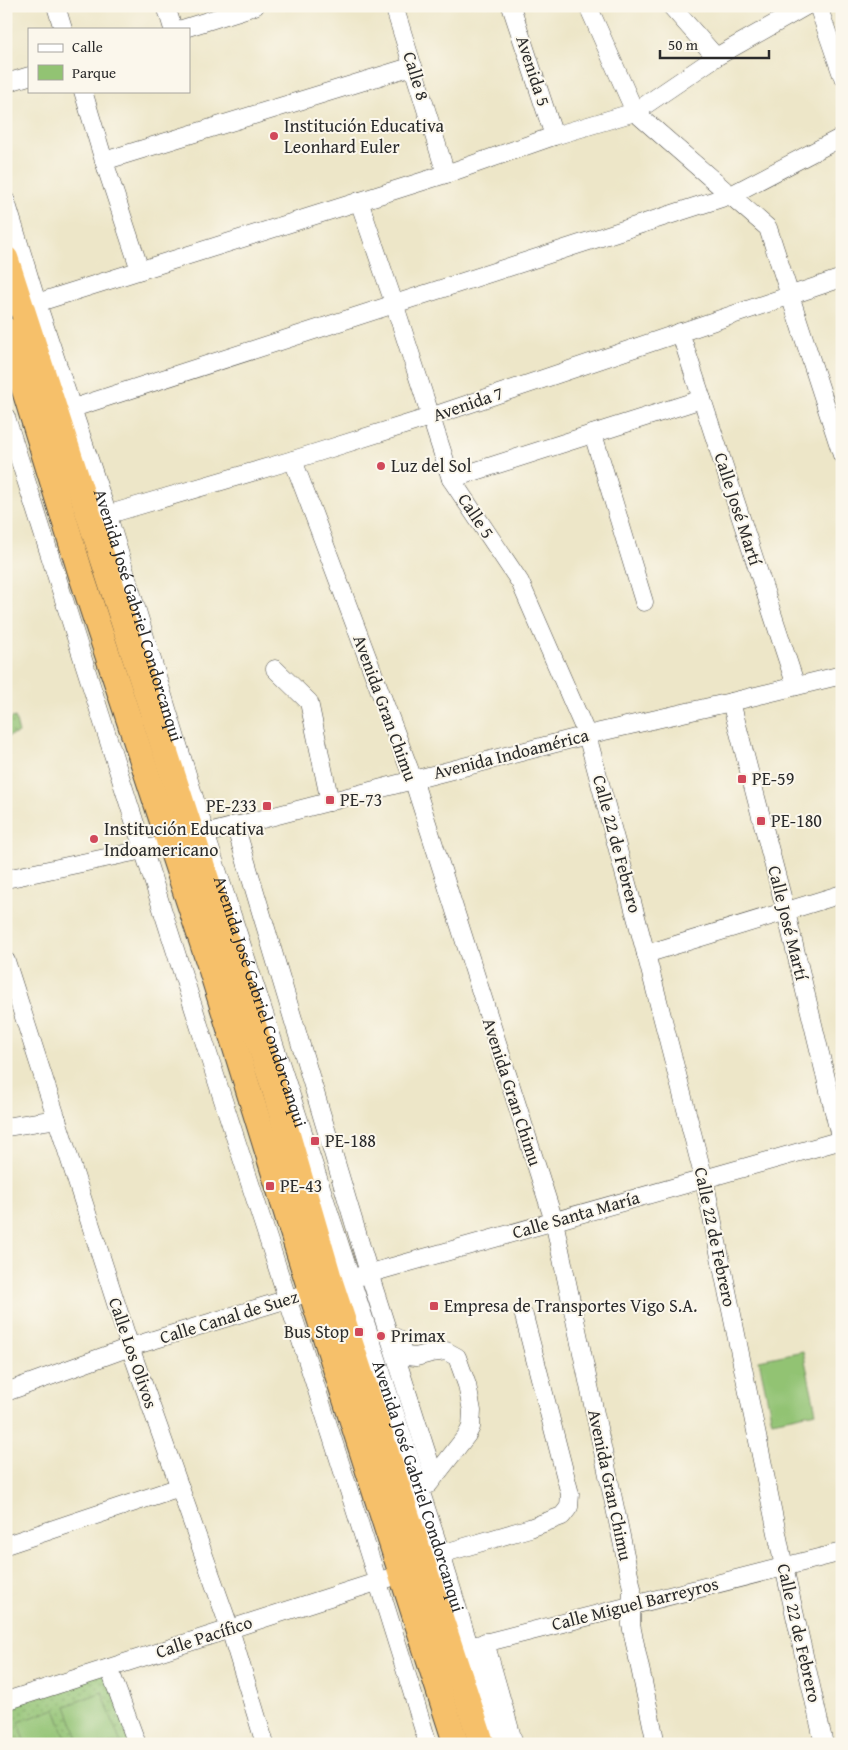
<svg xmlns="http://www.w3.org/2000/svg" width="848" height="1750" viewBox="0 0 848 1750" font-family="'Gentium Book Plus',serif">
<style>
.green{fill:url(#green-dots);stroke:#5e774f}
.pitch{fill:#92c373;stroke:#5e774f}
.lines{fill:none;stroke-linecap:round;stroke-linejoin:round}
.minor-casing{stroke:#484743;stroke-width:19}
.highway-casing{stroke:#484743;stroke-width:27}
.minor{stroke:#fff;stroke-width:18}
.highway{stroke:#f6c06b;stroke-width:25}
.poi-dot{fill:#d1495b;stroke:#fbf7ec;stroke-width:2}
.labels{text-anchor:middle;stroke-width:4;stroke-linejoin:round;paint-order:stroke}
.street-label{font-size:18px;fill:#2b2b2b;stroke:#fbf7ec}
.poi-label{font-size:18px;fill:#2b2b2b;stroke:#fbf7ec;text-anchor:start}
</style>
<defs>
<pattern id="green-dots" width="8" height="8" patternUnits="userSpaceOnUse" patternTransform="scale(1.25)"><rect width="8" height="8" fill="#92c373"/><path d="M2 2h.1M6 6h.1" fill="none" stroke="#779f5f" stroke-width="1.8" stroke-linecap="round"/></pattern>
</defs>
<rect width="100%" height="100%" fill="#fbf7ec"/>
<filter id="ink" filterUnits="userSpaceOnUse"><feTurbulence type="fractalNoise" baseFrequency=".02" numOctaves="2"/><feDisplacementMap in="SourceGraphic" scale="10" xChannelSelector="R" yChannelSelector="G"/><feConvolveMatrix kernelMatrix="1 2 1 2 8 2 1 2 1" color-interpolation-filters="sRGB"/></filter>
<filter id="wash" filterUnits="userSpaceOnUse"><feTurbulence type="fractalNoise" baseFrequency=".0096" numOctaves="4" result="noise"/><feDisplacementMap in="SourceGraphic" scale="20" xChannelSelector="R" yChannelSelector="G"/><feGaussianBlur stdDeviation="1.12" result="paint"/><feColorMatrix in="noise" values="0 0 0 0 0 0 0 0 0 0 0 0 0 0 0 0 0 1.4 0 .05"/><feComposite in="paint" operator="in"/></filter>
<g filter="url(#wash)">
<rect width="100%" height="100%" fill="#ede6c8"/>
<g class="green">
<polygon points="15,717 19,733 6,737 6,720"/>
<polygon points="109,1668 137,1744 6,1744 6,1701"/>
</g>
<g class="pitch">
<polygon points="803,1351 816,1412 772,1421 759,1360"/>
<polygon points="102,1692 121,1744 80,1744 66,1706"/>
<polygon points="55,1709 68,1744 26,1744 19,1722"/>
</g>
</g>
<g filter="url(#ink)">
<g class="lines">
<g class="minor-casing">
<g id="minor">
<polyline points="56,6 63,29"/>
<polyline points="166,6 173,29"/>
<polyline points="394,6 446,174"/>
<polyline points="511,6 554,136"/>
<polyline points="588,6 635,112 768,228 842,455"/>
<polyline points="671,6 716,57"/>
<polyline points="818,6 842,75"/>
<polyline points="182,29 255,6"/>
<polyline points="6,83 29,76"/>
<polyline points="83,91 104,161 140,270"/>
<polyline points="104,161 413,66"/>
<path id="s1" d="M6 201 37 303 107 513 205 833 441 1554 499 1744"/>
<polyline points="359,201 394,303 451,479 520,582 587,735 646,954 704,1179 784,1567 824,1744"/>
<polyline points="27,306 446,174 554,136 635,112 716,57 806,6"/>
<polyline points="680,332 796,686"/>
<polyline points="61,412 731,195 842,137"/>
<path d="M6 417C73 626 138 835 205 1044 280 1277 357 1509 428 1744"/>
<polyline points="593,434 644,602"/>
<polyline points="293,460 413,779 554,1221 632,1588 631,1625 656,1744"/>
<polyline points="451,479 702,399"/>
<polyline points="96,518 293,460 430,417 842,278"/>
<polyline points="275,669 309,702 330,802"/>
<polyline points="731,702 786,912 842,1145"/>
<polyline points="235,825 369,1273 434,1476"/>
<polyline points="6,879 143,850 587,735 731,702 842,675"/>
<polyline points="646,954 842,894"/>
<polyline points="6,961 130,1347 230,1629 265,1744"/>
<polyline points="6,1127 57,1119"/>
<polyline points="339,1282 842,1140"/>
<polyline points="397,1338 405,1356 416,1357 431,1353 446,1351 457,1357 467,1385 472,1411 471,1427 467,1435 429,1484"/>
<polyline points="6,1392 130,1347 298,1296"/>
<polyline points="6,1545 180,1487"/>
<polyline points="441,1554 530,1528 562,1516 569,1507 570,1494 524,1316"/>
<polyline points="485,1642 514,1744"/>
<polyline points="457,1650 842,1552"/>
<polyline points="109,1668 137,1744"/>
<polyline points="6,1701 389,1578"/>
</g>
</g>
<g class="highway-casing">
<g id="highway">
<polyline points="6,259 274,1088 331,1284 482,1744"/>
<polyline points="6,330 81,574 211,969 311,1292 456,1744"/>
</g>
</g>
<use href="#minor" class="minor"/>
<use href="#highway" class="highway"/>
</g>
</g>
<g class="poi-dot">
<circle cx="274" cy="136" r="5"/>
<circle cx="381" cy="466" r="5"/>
<rect x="737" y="774" width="10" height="10" rx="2.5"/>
<rect x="325" y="795" width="10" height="10" rx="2.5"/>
<rect x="262" y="801" width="10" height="10" rx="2.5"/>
<rect x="756" y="816" width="10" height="10" rx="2.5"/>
<circle cx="94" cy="839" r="5"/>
<rect x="310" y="1136" width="10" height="10" rx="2.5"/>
<rect x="265" y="1181" width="10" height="10" rx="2.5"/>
<rect x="429" y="1301" width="10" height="10" rx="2.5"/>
<rect x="354" y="1327" width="10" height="10" rx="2.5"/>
<circle cx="381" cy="1336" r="5"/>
</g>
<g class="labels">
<g class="street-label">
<text transform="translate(533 71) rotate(72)" y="6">Avenida 5</text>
<text transform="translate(416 76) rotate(73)" y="6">Calle 8</text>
<text transform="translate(468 404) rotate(-19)" y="6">Avenida 7</text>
<text transform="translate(738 509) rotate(72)" y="6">Calle José Martí</text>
<text transform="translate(476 516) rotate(56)" y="6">Calle 5</text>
<text dy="6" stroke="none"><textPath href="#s1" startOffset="435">Avenida José Gabriel Condorcanqui</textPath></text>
<text transform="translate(385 708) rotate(70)" y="6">Avenida Gran Chimu</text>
<text transform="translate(511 754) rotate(-14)" y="6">Avenida Indoamérica</text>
<text transform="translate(617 844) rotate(75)" y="6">Calle 22 de Febrero</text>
<text transform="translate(788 923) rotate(76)" y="6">Calle José Martí</text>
<text dy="6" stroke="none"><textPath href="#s1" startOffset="840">Avenida José Gabriel Condorcanqui</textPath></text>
<text transform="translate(512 1092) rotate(72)" y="6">Avenida Gran Chimu</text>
<text transform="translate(576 1215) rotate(-16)" y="6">Calle Santa María</text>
<text transform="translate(715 1237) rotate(78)" y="6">Calle 22 de Febrero</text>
<text transform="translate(229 1317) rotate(-17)" y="6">Calle Canal de Suez</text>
<text transform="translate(133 1353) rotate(71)" y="6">Calle Los Olivos</text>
<text transform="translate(610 1485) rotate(78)" y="6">Avenida Gran Chimu</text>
<text dy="6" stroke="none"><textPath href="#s1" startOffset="1350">Avenida José Gabriel Condorcanqui</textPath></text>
<text transform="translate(635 1604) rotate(-14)" y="6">Calle Miguel Barreyros</text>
<text transform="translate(799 1633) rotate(77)" y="6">Calle 22 de Febrero</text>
<text transform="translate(204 1637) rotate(-18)" y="6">Calle Pacífico</text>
</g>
<g class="poi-label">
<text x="284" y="132">Institución Educativa<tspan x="284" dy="21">Leonhard Euler</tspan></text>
<text x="391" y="472">Luz del Sol</text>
<text x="752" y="785">PE-59</text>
<text x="340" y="806">PE-73</text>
<text x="257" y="812" text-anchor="end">PE-233</text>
<text x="771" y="827">PE-180</text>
<text x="104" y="835">Institución Educativa<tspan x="104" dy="21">Indoamericano</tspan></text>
<text x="325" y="1147">PE-188</text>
<text x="280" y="1192">PE-43</text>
<text x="444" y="1312">Empresa de Transportes Vigo S.A.</text>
<text x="349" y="1338" text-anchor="end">Bus Stop</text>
<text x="391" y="1342">Primax</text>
</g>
</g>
<rect width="848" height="1750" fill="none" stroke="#fbf7ec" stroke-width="25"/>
<rect x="28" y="28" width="162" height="65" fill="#fbf7ec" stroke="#a8a59f"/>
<rect x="38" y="44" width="25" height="8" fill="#ffffff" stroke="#a8a59f"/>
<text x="72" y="52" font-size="15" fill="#2b2b2b">Calle</text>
<rect x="38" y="65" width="25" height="15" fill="#92c373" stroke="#a8a59f"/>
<text x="72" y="78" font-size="15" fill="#2b2b2b">Parque</text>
<path d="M660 50v8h109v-8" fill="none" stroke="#2b2b2b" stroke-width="2.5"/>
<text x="668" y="50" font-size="15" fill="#2b2b2b" stroke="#fbf7ec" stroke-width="4" paint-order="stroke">50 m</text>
</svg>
